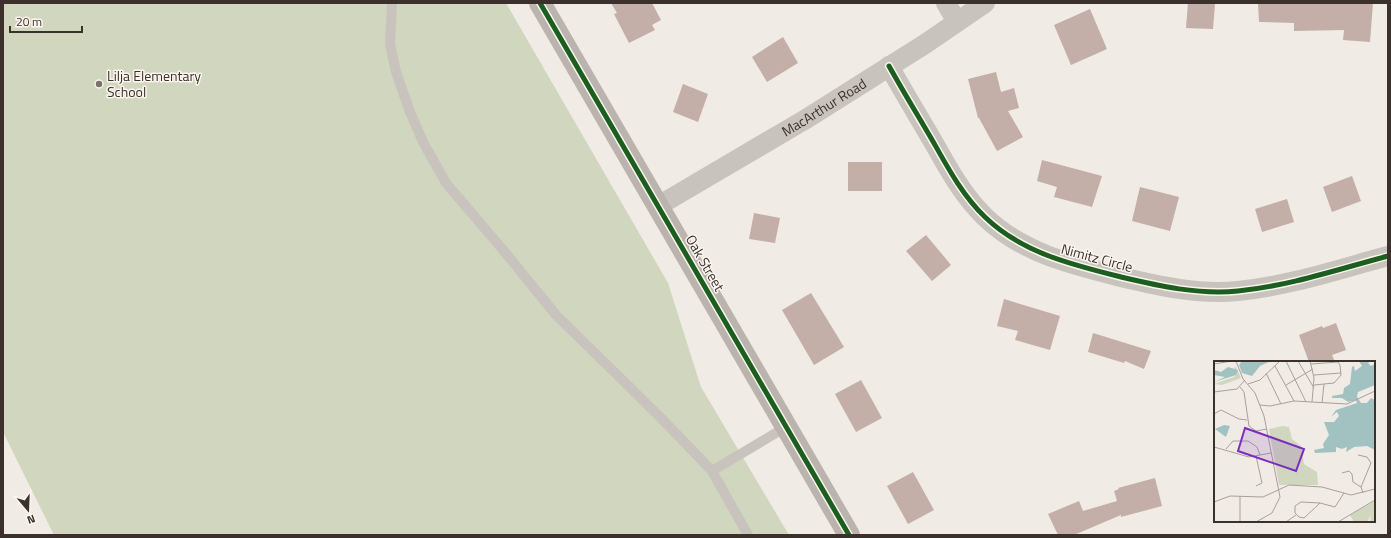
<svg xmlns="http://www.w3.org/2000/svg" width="1391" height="538" viewBox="0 0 1391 538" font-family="'Titillium Web',sans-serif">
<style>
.green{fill:#d1d6bf}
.building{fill:#c3afa7}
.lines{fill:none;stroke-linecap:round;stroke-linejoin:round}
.lane{stroke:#c9c3be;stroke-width:10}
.street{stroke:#c9c3be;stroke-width:20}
.secondary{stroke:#bab3ae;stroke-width:22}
.cycleway-casing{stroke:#fbf5ee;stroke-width:8}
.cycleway{stroke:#1b5e20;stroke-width:5}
.poi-dot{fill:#7a716c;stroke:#fbf5ee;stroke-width:1.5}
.labels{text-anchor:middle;stroke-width:3;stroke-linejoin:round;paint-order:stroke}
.poi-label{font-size:14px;fill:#3b302b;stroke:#fbf5ee;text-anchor:start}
.street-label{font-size:14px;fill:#3b302b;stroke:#fbf5ee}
.inset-road{fill:none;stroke:#a8a09b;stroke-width:1}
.view{fill:#7b2cbf;fill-opacity:0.15;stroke:#7b2cbf;stroke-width:2}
.inset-edge{fill:none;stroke:#3b302b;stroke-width:2}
</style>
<rect width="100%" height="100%" fill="#f0ebe5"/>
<polygon class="green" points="3,3 506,3 668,283 701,387 789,535 54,535 3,432"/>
<g class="building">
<polygon points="611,3 652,3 661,20 652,25 655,30 629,43 614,14 617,13"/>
<polygon points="1188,3 1215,4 1213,29 1186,28"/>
<polygon points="1258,3 1373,3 1370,42 1343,40 1344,30 1294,31 1294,23 1259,22"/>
<polygon points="1090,9 1107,49 1071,65 1054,25"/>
<polygon points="783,37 798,63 767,82 752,57"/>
<polygon points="996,72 1001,92 1014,88 1019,108 1008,111 1023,137 997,151 979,118 978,118 968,79"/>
<polygon points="683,84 708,94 698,122 673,112"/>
<polygon points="1042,160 1102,176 1092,207 1054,197 1057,187 1037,181"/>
<rect x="848" y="162" width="34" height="29"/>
<polygon points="1352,176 1361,201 1332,212 1323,187"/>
<polygon points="1140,187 1179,197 1170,231 1132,221"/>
<polygon points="1287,199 1294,222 1262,232 1255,209"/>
<polygon points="754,213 780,218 775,243 749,239"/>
<polygon points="926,235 951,265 932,281 906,251"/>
<polygon points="811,293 844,347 814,365 782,310"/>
<polygon points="1004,299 1060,316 1050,350 1015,340 1018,331 997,326"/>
<polygon points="1336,323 1346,350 1332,355 1335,362 1309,362 1299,335 1322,326 1323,328"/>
<polygon points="1093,333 1151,351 1144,369 1125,361 1124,363 1088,352"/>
<polygon points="861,380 882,418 856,432 835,394"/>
<polygon points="913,472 934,510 908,524 887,486"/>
<polygon points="1155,478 1162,506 1121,517 1121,515 1074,535 1058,535 1048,514 1079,501 1083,511 1117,501 1114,491 1119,489 1118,488"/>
</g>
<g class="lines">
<g class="lane">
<polyline points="392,3 390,44 396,72 410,112 423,142 446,183 504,251 556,315 661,418 712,471 786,427"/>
<polyline points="712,471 748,535"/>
</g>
<g class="street">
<polyline points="946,3 957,22"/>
<path d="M889 66C904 93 920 119 935 145 949 170 964 197 985 217 1022 253 1073 265 1121 277 1159 286 1199 295 1238 291 1289 286 1339 269 1388 256"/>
<path id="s1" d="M658 206 806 119 925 44 985 3"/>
</g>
<polyline class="secondary" points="540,3 849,535"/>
<g class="cycleway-casing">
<g id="cycleway">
<polyline points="540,3 849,535"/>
<path d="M889 66C904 93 920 119 935 145 949 170 964 197 985 217 1022 253 1073 265 1121 277 1159 286 1199 295 1238 291 1289 286 1339 269 1388 256"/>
</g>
</g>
<use href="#cycleway" class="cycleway"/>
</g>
<circle class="poi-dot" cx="99" cy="84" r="4"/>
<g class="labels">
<g class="poi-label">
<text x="107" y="81">Lilja Elementary<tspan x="107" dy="16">School</tspan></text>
</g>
<g class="street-label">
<text dy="5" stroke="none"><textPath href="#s1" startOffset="193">MacArthur Road</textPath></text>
<text transform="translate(1097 258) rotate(15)" y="5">Nimitz Circle</text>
<text transform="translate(705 263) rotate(60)" y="5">Oak Street</text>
</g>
</g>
<g transform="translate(1214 361)">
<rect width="161" height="161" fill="#f0ebe5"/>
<path d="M22 6 27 17 8 24 0 23 20 16 24 9 19 7ZM69 65 75 66 78 78 87 85 90 103 103 111 104 124H65L55 68ZM161 140V161H156L157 154 153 161H138L139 159 136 154Z" fill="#d1d6bf"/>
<path d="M28 0H57L46 5 38 15 28 12 25 4ZM145 0H157L154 2 157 5 161 3V24L144 31 143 36 147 42H153L157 37 161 39V89L153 85 140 86 132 91 133 86 128 88 122 86V91L101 92 100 89 110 87 109 83 115 74 110 61H120L125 55 123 51 117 56 122 49 143 42 142 39 134 41 128 37H118V35L129 33 130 27 136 23 138 6 140 5 141 10 148 5ZM14 6 24 9 22 14 0 21 11 16 0 14V9L7 11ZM10 64 16 65 12 76 1 68Z" fill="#a1c2c1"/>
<path class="inset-road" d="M22 0 29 18 41 32 50 55 66 136 58 152 42 161M72 0 92 41M84 0 100 27M96 0 100 17 98 41M0 3 18 0M97 3 124 1 126 4 127 14 120 22 100 24M61 5 80 40M52 12 67 43M100 14 127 12M34 23 46 19 66 0M72 24 99 8M26 26 30 31 35 65 42 70 53 68M0 31 23 28 31 19M108 42 110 23M46 44 56 45 80 40 133 43 161 30M0 53 7 49 25 58 33 59M0 86 35 96 57 92M12 88 19 80H34L43 86 46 94M144 94 153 96 157 102 147 126 149 132M42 95 48 122 42 125M128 112 135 110 138 113 139 121 147 126M26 135V161M0 141 16 135 49 136 75 124 108 126 137 134 161 128M106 142 90 157 85 156 81 152V145L87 141 106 142 121 146 130 132M72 161 82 154M124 161 161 139"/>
<path class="view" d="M31 67 90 88 82 110 24 90Z"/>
<rect width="161" height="161" class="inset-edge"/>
</g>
<rect width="1391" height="538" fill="none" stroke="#3b302b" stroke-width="8"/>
<g transform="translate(28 510) rotate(161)" stroke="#fbf5ee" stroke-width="3" paint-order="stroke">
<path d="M0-3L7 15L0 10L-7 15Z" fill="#3b302b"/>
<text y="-6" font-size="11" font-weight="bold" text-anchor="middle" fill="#3b302b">N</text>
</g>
<path d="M10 26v6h72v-6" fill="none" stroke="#3b302b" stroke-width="2"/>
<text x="16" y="26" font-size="12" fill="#3b302b" stroke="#fbf5ee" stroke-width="3" paint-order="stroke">20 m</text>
</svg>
